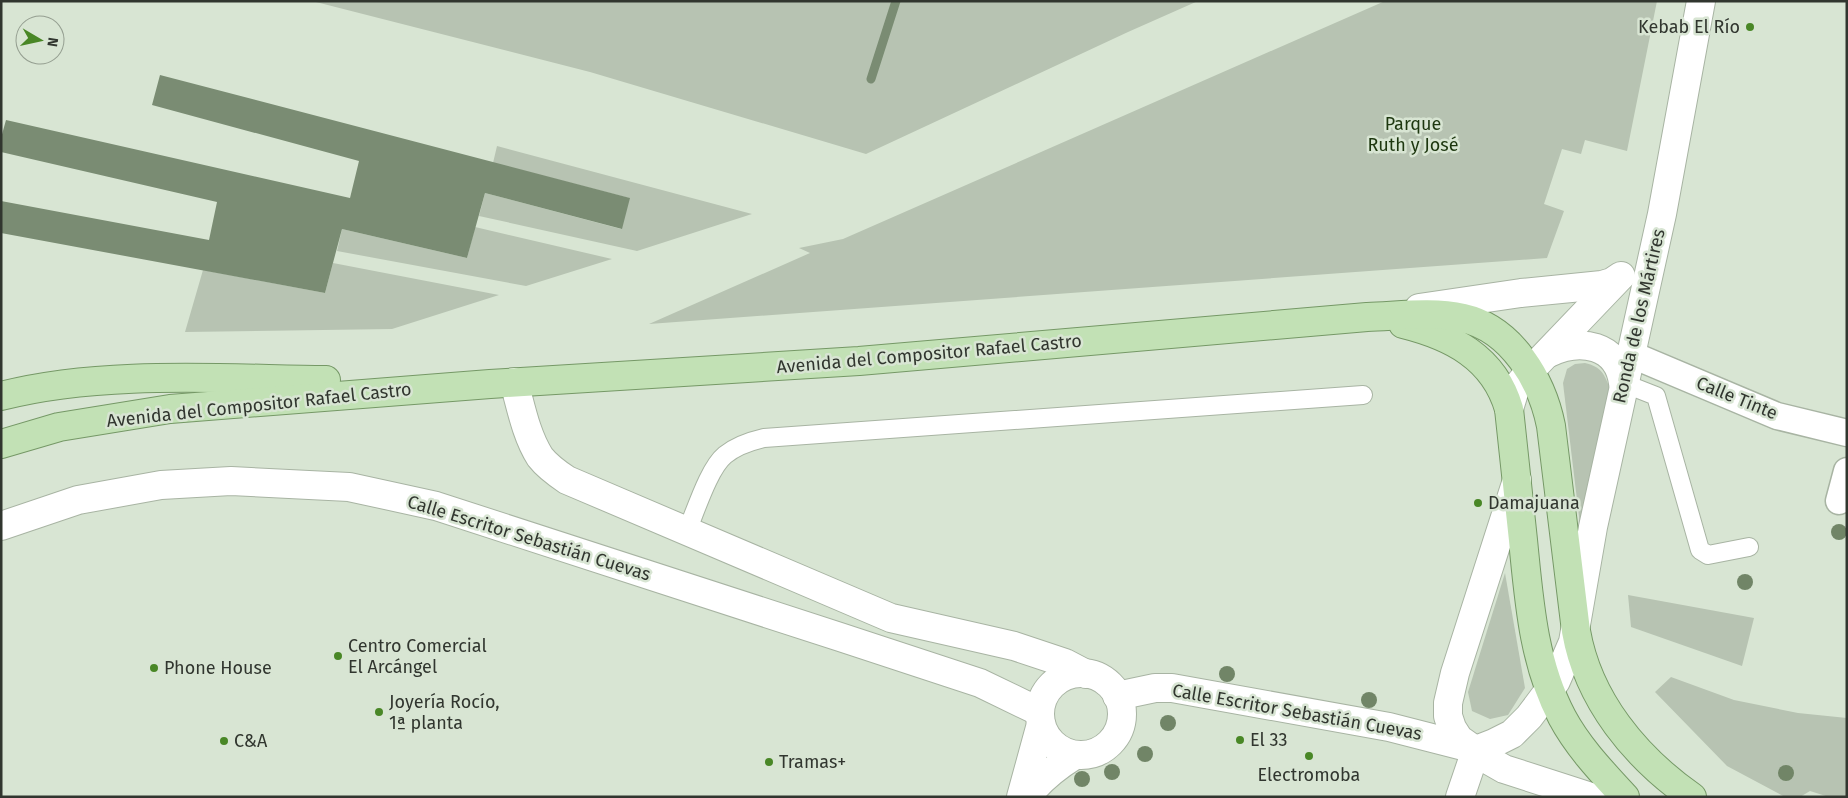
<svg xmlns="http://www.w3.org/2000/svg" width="1848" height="798" viewBox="0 0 1848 798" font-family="'Fira Sans',sans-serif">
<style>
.green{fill:#b7c3b2}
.water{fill:#7a8c73}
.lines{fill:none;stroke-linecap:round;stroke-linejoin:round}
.stream{stroke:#7a8c73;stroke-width:9}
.service-casing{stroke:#a8b4a3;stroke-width:20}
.pedestrian-casing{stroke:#a8b4a3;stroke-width:29}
.minor-casing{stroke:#a8b4a3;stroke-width:30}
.tertiary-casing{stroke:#a8b4a3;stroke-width:30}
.primary-casing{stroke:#759866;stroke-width:30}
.service{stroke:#fff;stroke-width:18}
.pedestrian{stroke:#fff;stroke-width:26}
.minor{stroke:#fff;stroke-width:28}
.tertiary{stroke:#fff;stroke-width:28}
.primary{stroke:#c2e1b5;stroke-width:28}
.tree{fill:#718567}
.poi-dot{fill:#498726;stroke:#d8e5d3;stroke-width:2}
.labels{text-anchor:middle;stroke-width:5;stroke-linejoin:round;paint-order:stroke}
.poi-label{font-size:18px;fill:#31362f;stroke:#d8e5d3;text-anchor:start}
.park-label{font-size:18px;fill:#1d370f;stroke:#d8e5d3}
.street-label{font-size:18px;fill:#31362f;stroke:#d8e5d3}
</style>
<rect width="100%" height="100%" fill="#d8e5d3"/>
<g class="green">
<polygon points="312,1 1198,1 1128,32 866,154 590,72"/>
<polygon points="1385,1 1657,1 1627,151 1585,140 1581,154 1562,149 1544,204 1564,211 1547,258 649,324 810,253 799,248 843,239"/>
<polygon points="497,146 752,214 637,251 479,216 485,193 621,229 629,198 493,163"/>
<polygon points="475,227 612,259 526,286 337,251 342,229 467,258"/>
<polygon points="333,263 499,295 392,329 185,332 203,270 325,293"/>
<path d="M1585 363C1601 367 1604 373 1610 389L1580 525 1563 383 1567 369 1575 364Z"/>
<polygon points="1505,573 1525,688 1508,715 1490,719 1472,711 1468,692"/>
<polygon points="1628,595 1754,618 1742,666 1631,627"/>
<polygon points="1671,677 1734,700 1798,713 1847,718 1847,797 1829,797 1810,791 1800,797 1785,797 1727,766 1655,692"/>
</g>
<polygon class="water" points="160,75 630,198 622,229 485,193 467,258 342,229 325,293 1,233 1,201 209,240 217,202 1,152 1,138 6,120 350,198 359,161 152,105"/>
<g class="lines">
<polyline class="stream" points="871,79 896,1"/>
<g class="service-casing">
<g id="service">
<polyline points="1623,383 1656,396 1700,550 1708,555 1749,547"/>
<path d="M687 531C696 510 709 468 725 455 736 446 751 441 764 438L1363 395"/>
</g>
</g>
<g class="pedestrian-casing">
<g id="pedestrian">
<polyline points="1630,354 1777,416 1847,433"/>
<polyline points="1839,501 1847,471"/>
</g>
</g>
<g class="minor-casing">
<g id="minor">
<polyline points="1021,797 1041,724"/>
<path d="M1027 797C1040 779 1056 767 1075 755"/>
</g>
</g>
<g class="tertiary-casing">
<g id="tertiary">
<polyline points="1419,308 1521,293 1602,285 1612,282 1621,276"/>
<path d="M1549 353C1580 338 1618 344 1623 383"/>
<path d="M514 382C521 407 526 435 540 457 547 466 558 474 567 480L891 618 1014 646 1065 663 1086 674"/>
<polyline points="1509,409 1515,389 1530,371 1618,279"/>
<polyline points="1517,480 1455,673 1448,703 1448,716 1452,728 1459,739 1490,761 1504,769 1591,797"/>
<polyline points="1,526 78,500 161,485 231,481 349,487 436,506 840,637 980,683 1040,712"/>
<circle cx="1081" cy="714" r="41"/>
<polyline points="1117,696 1155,688 1172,688 1389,727 1471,748"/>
<polyline points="1476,750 1494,743 1512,734 1529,717 1556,681 1573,642 1593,527 1662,214 1701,1"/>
<polyline points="1460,797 1476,750"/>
</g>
</g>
<g class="primary-casing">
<g id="primary">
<path d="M1403 324C1451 336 1494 357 1509 409 1514 453 1518 496 1523 540 1529 600 1533 662 1562 717 1578 747 1602 772 1625 797"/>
<path d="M1 396C102 370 223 379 326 380"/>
<path d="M1 444 59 427 170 409 490 384 859 361 1367 317C1399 316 1432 311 1463 318 1512 329 1542 381 1551 426L1576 631C1588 700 1635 757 1692 797"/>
</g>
</g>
<use href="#service" class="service"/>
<use href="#pedestrian" class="pedestrian"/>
<use href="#minor" class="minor"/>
<use href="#tertiary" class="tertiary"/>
<use href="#primary" class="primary"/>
</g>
<g class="tree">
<circle cx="1839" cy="532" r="8"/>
<circle cx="1745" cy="582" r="8"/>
<circle cx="1227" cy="674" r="8"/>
<circle cx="1369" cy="700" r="8"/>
<circle cx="1168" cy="723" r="8"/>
<circle cx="1145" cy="754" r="8"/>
<circle cx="1112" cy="772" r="8"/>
<circle cx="1786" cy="773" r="8"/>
<circle cx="1082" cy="779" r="8"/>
</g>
<g class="poi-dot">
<circle cx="1750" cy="27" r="5"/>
<circle cx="1478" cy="503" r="5"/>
<circle cx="338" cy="656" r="5"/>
<circle cx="154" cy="668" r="5"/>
<circle cx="379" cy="712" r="5"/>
<circle cx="1240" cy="740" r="5"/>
<circle cx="224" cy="741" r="5"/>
<circle cx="1309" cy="756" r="5"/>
<circle cx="769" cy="762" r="5"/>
</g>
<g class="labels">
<g class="poi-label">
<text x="1740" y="33" text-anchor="end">Kebab El Río</text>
<text x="1488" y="509">Damajuana</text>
<text x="348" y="652">Centro Comercial<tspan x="348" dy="21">El Arcángel</tspan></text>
<text x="164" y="674">Phone House</text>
<text x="389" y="708">Joyería Rocío,<tspan x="389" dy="21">1ª planta</tspan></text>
<text x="1250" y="746">El 33</text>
<text x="234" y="747">C&amp;A</text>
<text x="779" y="768">Tramas+</text>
<text x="1309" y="781" text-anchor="middle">Electromoba</text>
</g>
<g class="park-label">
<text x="1413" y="130">Parque<tspan x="1413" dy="21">Ruth y José</tspan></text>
</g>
<g class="street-label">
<text transform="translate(1639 316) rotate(-77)" y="6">Ronda de los Mártires</text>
<text transform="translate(929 354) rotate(-5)" y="6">Avenida del Compositor Rafael Castro</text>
<text transform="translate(1737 398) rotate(22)" y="6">Calle Tinte</text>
<text transform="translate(259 405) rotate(-6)" y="6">Avenida del Compositor Rafael Castro</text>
<text transform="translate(529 538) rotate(17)" y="6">Calle Escritor Sebastián Cuevas</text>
<text transform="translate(1297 712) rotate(10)" y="6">Calle Escritor Sebastián Cuevas</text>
</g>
</g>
<rect width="1848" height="798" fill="none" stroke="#31362f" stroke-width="5"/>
<g transform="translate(40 40) rotate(99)"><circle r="24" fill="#d8e5d3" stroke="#959f91"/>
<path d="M0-4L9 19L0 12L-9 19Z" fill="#498726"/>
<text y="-8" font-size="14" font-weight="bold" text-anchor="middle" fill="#31362f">N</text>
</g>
</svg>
